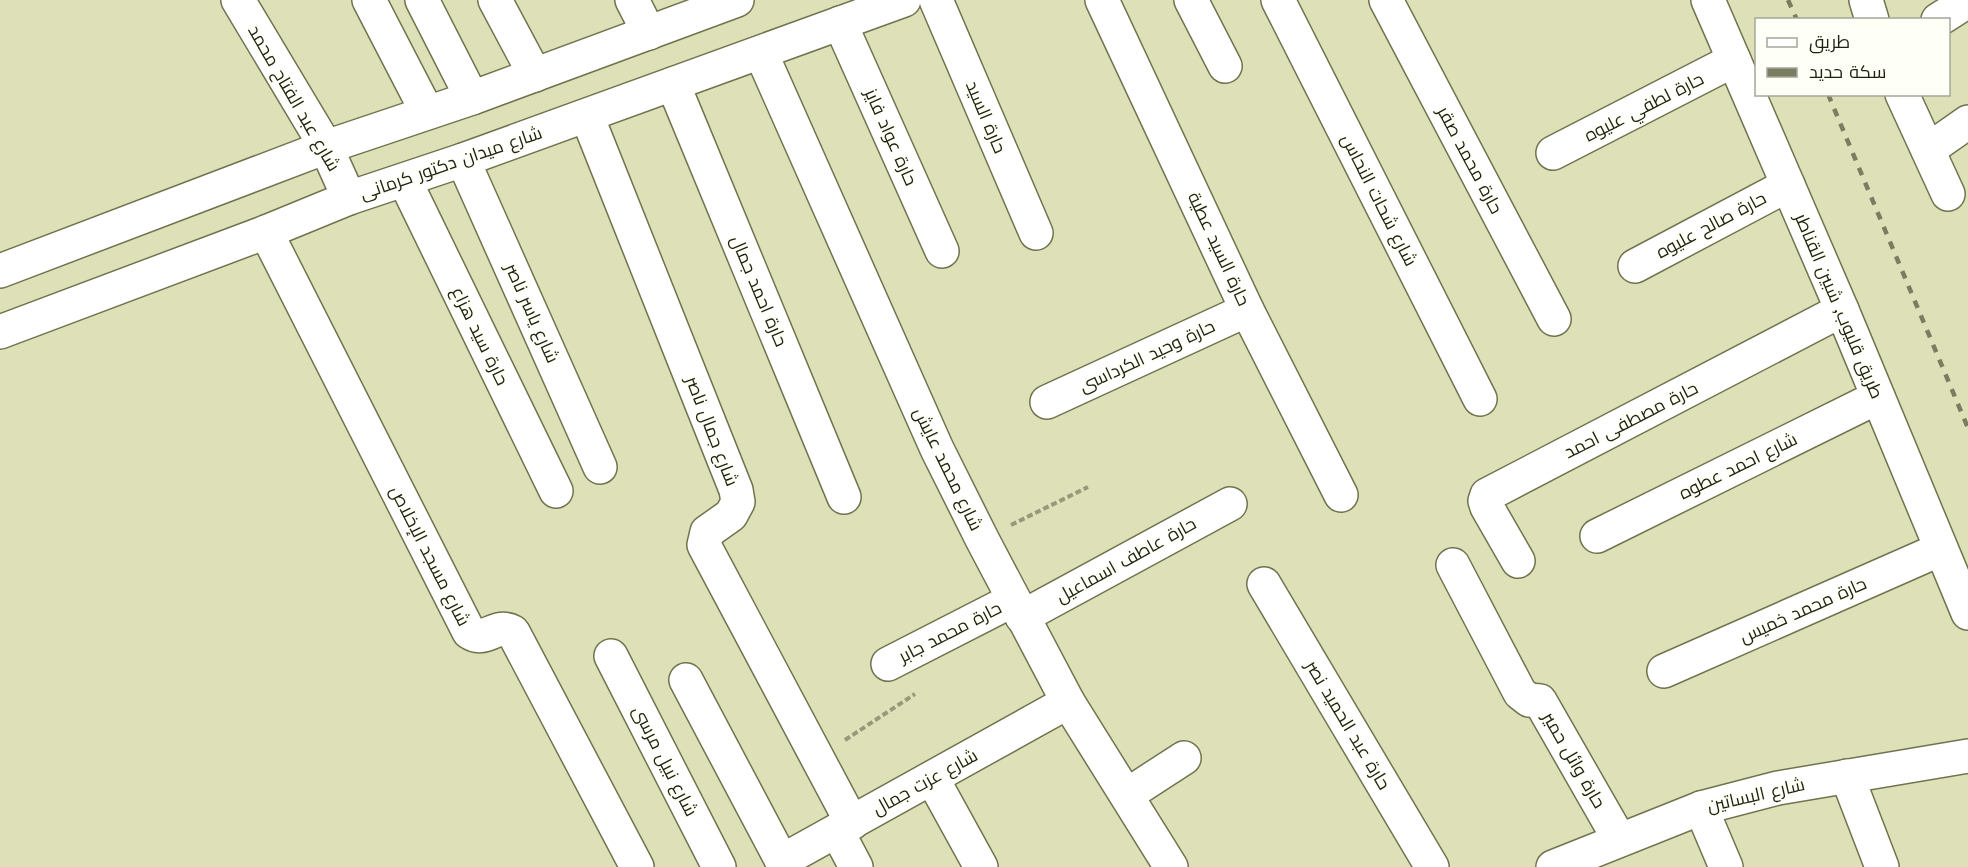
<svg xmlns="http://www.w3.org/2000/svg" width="1968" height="867" viewBox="0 0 1968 867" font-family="'Work Sans',Cairo,sans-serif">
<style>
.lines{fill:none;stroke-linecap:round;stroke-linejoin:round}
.minor-casing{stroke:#71734e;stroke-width:36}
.secondary-casing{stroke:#71734e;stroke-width:36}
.path{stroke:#979a7a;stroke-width:4;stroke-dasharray:6 3;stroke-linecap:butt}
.minor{stroke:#fff;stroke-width:33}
.secondary{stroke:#fff;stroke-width:33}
.rail{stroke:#7b7d61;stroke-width:4.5;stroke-dasharray:8 8;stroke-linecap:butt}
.labels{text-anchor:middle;stroke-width:4.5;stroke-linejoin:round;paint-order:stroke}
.street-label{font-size:18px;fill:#1f2011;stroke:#fefff7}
</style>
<rect width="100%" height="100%" fill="#dee1b8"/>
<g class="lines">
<g class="minor-casing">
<g id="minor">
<polyline points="238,0 326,147 349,198"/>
<polyline points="369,0 427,112"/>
<polyline points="422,0 472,98"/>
<polyline points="495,0 535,75"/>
<polyline points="632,0 649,33"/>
<polyline points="936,0 1036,233"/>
<polyline points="1102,0 1247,310 1341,495"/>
<polyline points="1191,0 1225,66"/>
<polyline points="1278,0 1480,399"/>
<polyline points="1386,0 1554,319"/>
<polyline points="1866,0 1872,20"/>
<polyline points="1938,20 1968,1"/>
<polyline points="840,23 942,251"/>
<polyline points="761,53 937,449 982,539 1068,702 1171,867"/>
<polyline points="673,84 844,497"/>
<polyline points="1902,94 1948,194"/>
<polyline points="587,116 736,490 738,502 731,515 707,532 704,545 852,823"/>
<polyline points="1928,150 1968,122"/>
<polyline points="1553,153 1734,60"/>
<polyline points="463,160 600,467"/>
<polyline points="405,181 556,491"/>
<path d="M266 232 469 632C486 644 495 622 513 632L637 867"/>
<polyline points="1635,266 1788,185"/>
<polyline points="0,271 326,147 472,98 737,0"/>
<polyline points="0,332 266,232 349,198 463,160 904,0"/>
<polyline points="1047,402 1247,310"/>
<polyline points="1597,536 1878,397"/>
<polyline points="1518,561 1487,507 1485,501 1487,495 1842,310"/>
<polyline points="1453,565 1520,693 1529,700 1540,701 1619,839"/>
<polyline points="1264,584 1432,867"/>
<polyline points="1022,617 1230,504"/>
<polyline points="611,656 719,867"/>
<polyline points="888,664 1013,600"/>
<polyline points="1664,671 1941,549"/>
<polyline points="686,680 785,867"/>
<polyline points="1847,776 1882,867"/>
<polyline points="932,778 981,867"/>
<polyline points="1127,795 1184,758"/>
<polyline points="1701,808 1726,867"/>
<polyline points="837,831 856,867"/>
<polyline points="782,861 1068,702"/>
<polyline points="1553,867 1701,808 1778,788 1968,756"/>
</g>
</g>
<g class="secondary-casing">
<polyline id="secondary" points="1708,0 1842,310 1968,613"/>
</g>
<g class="path">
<polyline points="1011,525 1088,487"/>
<polyline points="845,740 915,694"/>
</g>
<use href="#minor" class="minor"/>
<use href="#secondary" class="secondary"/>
<g class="rail">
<polyline points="1788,0 1797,20"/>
<polyline points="1828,94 1968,428"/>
</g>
</g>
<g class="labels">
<g class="street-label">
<text transform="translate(294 98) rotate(60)" y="6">شارع عبد الفتاح محمد</text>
<text transform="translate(1644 107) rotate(-27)" y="6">حارة لطفي عليوه</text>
<text transform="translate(986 117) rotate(67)" y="6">حارة السيد</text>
<text transform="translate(891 137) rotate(66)" y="6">حارة عواد فايز</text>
<text transform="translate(1470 160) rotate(62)" y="6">حارة محمد صقر</text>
<text transform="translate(451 163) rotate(-19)" y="6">شارع ميدان دكتور كرمانى</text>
<text transform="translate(1379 200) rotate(63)" y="6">شارع شحات النحاس</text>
<text transform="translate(1711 225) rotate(-28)" y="6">حارة صالح عليوه</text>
<text transform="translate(1219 249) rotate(65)" y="6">حارة السيد عطية</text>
<text transform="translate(759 291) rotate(67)" y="6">حارة احمد جمال</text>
<text transform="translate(1839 306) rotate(67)" y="6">طريق قليوب, شبين القناطر</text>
<text transform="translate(532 313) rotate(66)" y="6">شارع ياسر ناصر</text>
<text transform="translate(480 336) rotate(64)" y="6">حارة سيد هزاع</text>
<text transform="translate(1147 356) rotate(-25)" y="6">حارة وحيد الكرداسى</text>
<text transform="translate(1631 420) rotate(-27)" y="6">حارة مصطفى احمد</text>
<text transform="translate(712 431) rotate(69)" y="6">شارع جمال ناصر</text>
<text transform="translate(1738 466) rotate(-26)" y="6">شارع احمد عطوه</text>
<text transform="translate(948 469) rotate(64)" y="6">شارع محمد عايش</text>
<text transform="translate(430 556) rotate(63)" y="6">شارع مسجد الإخلاص</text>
<text transform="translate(1126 560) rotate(-29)" y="6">حارة عاطف اسماعيل</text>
<text transform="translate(1803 610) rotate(-24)" y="6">حارة محمد خميس</text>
<text transform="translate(950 632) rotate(-27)" y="6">حارة محمد جابر</text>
<text transform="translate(1348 725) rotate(59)" y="6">حارة عبد الحميد نصر</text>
<text transform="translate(1574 760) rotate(60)" y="6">حارة وائل حمير</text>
<text transform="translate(665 761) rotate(63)" y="6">شارع نبيل مرسى</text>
<text transform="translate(925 782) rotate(-29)" y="6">شارع عزت جمال</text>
<text transform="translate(1756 795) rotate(-13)" y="6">شارع البساتين</text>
</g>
</g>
<rect x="1755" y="18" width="195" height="78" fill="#fefff7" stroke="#a5a69b" stroke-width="1.5"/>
<rect x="1767" y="38" width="30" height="9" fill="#ffffff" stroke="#a5a69b" stroke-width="1.5"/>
<text x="1809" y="48" font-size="18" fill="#1f2011">طريق</text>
<rect x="1767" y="68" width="30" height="9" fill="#7b7d61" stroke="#a5a69b" stroke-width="1.5"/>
<text x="1809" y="78" font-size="18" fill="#1f2011">سكة حديد</text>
</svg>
